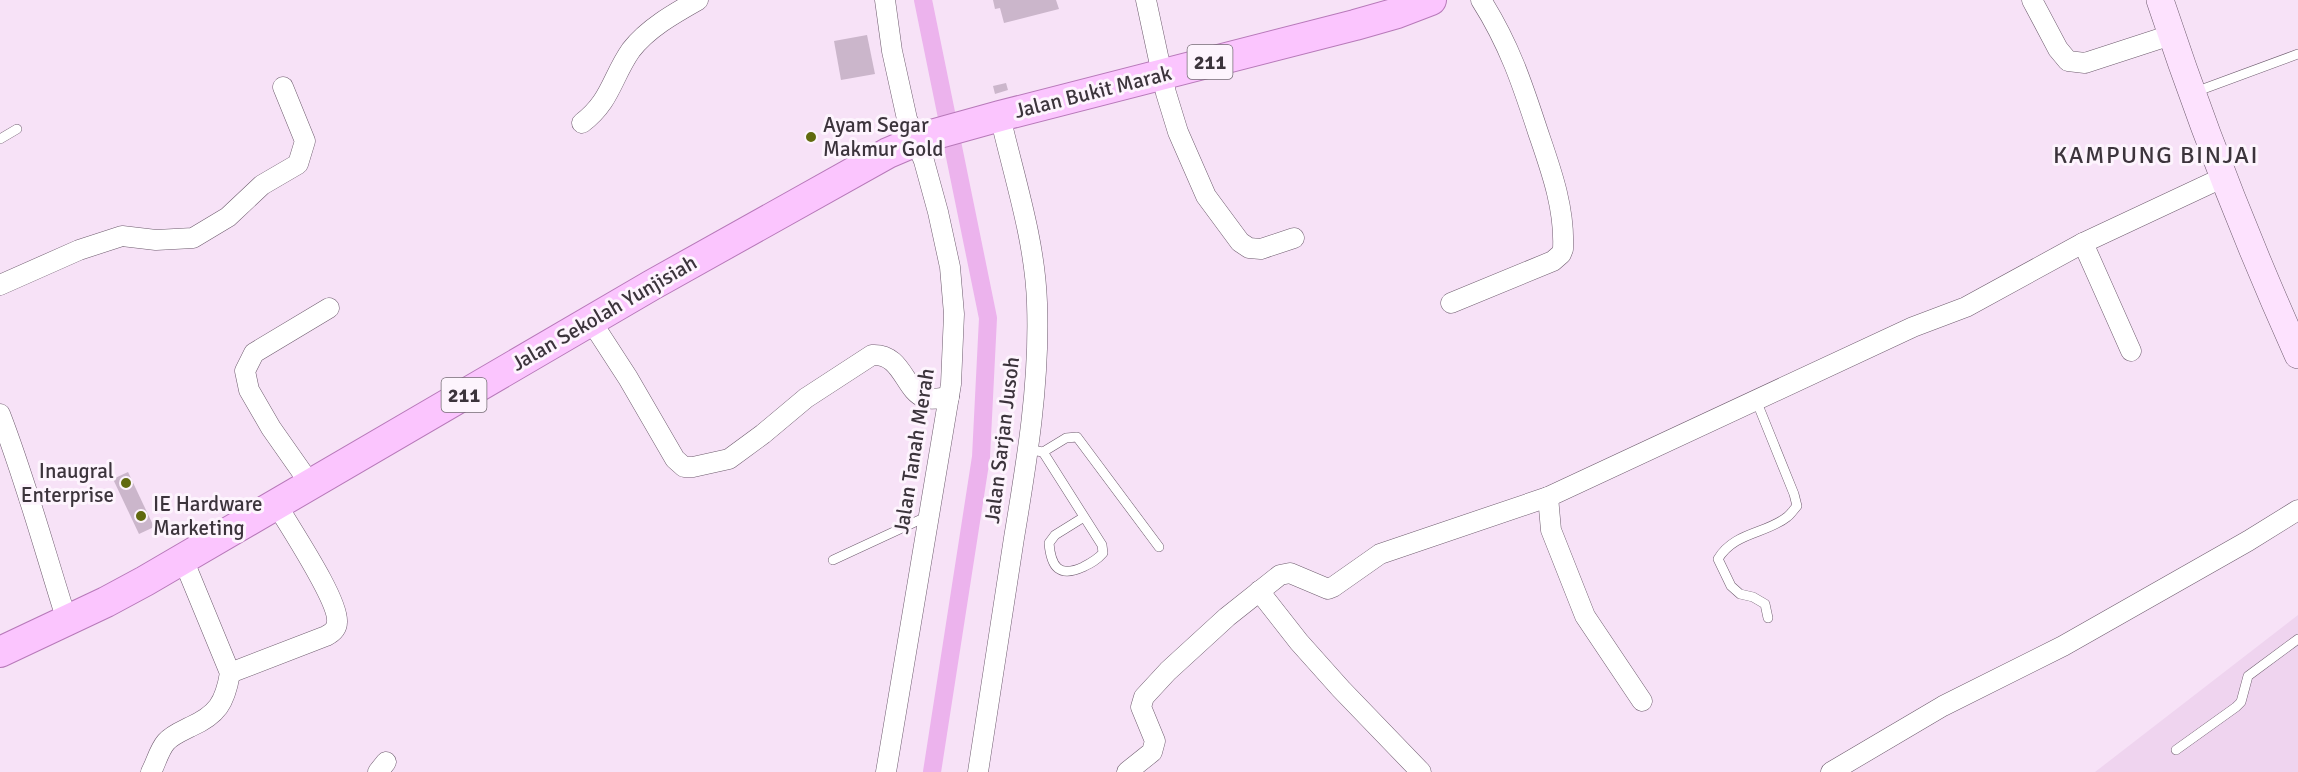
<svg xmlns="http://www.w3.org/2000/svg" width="2298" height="772" viewBox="0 0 2298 772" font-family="Signika,sans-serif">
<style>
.built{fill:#efd4ef}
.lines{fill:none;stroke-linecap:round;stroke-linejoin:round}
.canal{stroke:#ecb3ed;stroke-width:18}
.building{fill:#cbb6cb}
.lane-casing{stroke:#6e5c6e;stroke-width:10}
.street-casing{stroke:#6e5c6e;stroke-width:21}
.secondary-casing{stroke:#6e5c6e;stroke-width:28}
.primary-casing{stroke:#b779b9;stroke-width:32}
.lane{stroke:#fff;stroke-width:9}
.street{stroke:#fff;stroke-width:20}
.secondary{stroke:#fde2fe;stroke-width:27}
.primary{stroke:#fbc5fe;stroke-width:30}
.poi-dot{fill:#616a0f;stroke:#fdf4fd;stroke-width:2}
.labels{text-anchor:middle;stroke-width:6;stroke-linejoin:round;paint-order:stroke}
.shield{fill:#fdf4fd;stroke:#766e76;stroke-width:1.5}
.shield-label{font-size:20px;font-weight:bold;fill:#3c343c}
.street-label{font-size:21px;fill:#3c343c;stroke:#fdf4fd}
.poi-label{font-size:21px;fill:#3c343c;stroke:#fdf4fd;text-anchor:start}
.quarter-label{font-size:24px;letter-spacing:1.5px;fill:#3c343c;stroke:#fdf4fd}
</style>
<rect width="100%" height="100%" fill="#f7e2f7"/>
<polygon class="built" points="2298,615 2298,772 2095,772"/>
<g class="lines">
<polyline class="canal" points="923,0 988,318 981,457 932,772"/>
</g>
<g class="building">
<polygon points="993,0 1056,0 1059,9 1004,23 1000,8 995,9"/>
<polygon points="867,35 875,74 841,80 834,41"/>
<polygon points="1006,83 1008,90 995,94 993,86"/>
<polygon points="128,472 154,527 139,534 113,479"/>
</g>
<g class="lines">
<g class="lane-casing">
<g id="lane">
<polyline points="2195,92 2298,54"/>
<polyline points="0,139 17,129"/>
<path d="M1756 400 1794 494 1797 506C1794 509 1791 514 1787 517 1766 534 1734 532 1718 559L1731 586 1740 594 1753 597 1765 604 1768 618"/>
<polyline points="1037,451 1043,452 1066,438 1077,437 1159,547"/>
<path d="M1043 452 1102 545 1103 553C1097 560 1091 563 1083 567 1059 578 1051 567 1049 543L1055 535 1084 517"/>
<polyline points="833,560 928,516"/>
<polyline points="2176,750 2236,707 2241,702 2248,676 2298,639"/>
</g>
</g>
<g class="street-casing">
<g id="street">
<polyline points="885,0 892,51 907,119 924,161 938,212 950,267 954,314 951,384 886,772"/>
<polyline points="1146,0 1166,93 1178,132 1206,196 1240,242 1249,248 1261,249 1294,238"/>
<polyline points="2032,0 2058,49 2068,61 2085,63 2171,35"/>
<path d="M582 123C611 101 612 77 631 50 648 28 675 13 698 0"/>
<polyline points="2083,243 2131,351"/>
<polyline points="0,285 79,250 122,236 156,240 193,238 228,217 262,185 298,164 305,141 283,87"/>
<path d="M1451 303 1553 261 1561 254 1563 249C1565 208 1551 170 1538 132 1522 83 1509 44 1481 0"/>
<path d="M591 321 628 378 675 459 684 467H693L729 459 763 434 806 398 872 355C903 353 904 391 925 398 932 400 941 398 949 397"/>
<path d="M0 414C26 481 45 552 67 621"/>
<polyline points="311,485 271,428 249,390 245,371 254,353 329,308"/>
<polyline points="1548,497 1551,530 1585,616 1642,701"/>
<polyline points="1259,591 1299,642 1341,689 1421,772"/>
<path d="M230 673 326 636C332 633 337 629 337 622 339 600 290 528 277 505"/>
<path d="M151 772C156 763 159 750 166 742 172 735 182 731 190 727 217 715 225 703 230 673L183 559"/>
<polyline points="378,772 386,762"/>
<path d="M978 772C990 694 1002 616 1014 538 1027 460 1040 382 1037 303 1035 240 1014 177 1000 116"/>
<polyline points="1127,772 1152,752 1155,741 1141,707 1144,697 1168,671 1227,617 1280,575 1290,573 1328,589 1333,587 1380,554 1548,497 1913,327 1966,307 2083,243 2224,177"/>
<polyline points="1831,772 1943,706 2063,646 2248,541 2298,510"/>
</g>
</g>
<g class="secondary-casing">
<path id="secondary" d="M2160 0C2200 121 2246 239 2298 355"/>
</g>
<g class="primary-casing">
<polyline id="primary" points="0,652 106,602 145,581 652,285 888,153 928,136 1000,116 1355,25 1397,13 1431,0"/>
</g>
<use href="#lane" class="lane"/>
<use href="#street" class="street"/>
<use href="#secondary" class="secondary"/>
<use href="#primary" class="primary"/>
</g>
<g class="poi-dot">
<circle cx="811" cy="137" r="6"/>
<circle cx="126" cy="483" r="6"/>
<circle cx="141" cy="516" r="6"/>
</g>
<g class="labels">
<g class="shield">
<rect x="1187.5" y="45" width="45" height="34" rx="4.5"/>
<rect x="441.5" y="378" width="45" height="34" rx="4.5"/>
</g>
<g class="shield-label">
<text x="1210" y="69">211</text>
<text x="464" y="402">211</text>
</g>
<g class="street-label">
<text transform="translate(1093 92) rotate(-14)" y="7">Jalan Bukit Marak</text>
<text transform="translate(604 313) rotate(-30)" y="7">Jalan Sekolah Yunjisiah</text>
<text transform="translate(1002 440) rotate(-83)" y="7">Jalan Sarjan Jusoh</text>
<text transform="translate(914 451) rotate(-81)" y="7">Jalan Tanah Merah</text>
</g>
<g class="poi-label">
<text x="823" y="132">Ayam Segar<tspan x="823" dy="24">Makmur Gold</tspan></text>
<text x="114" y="478" text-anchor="end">Inaugral<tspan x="114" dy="24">Enterprise</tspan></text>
<text x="153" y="511">IE Hardware<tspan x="153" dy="24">Marketing</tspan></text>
</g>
<g class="quarter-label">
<text x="2156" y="163">KAMPUNG BINJAI</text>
</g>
</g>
</svg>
